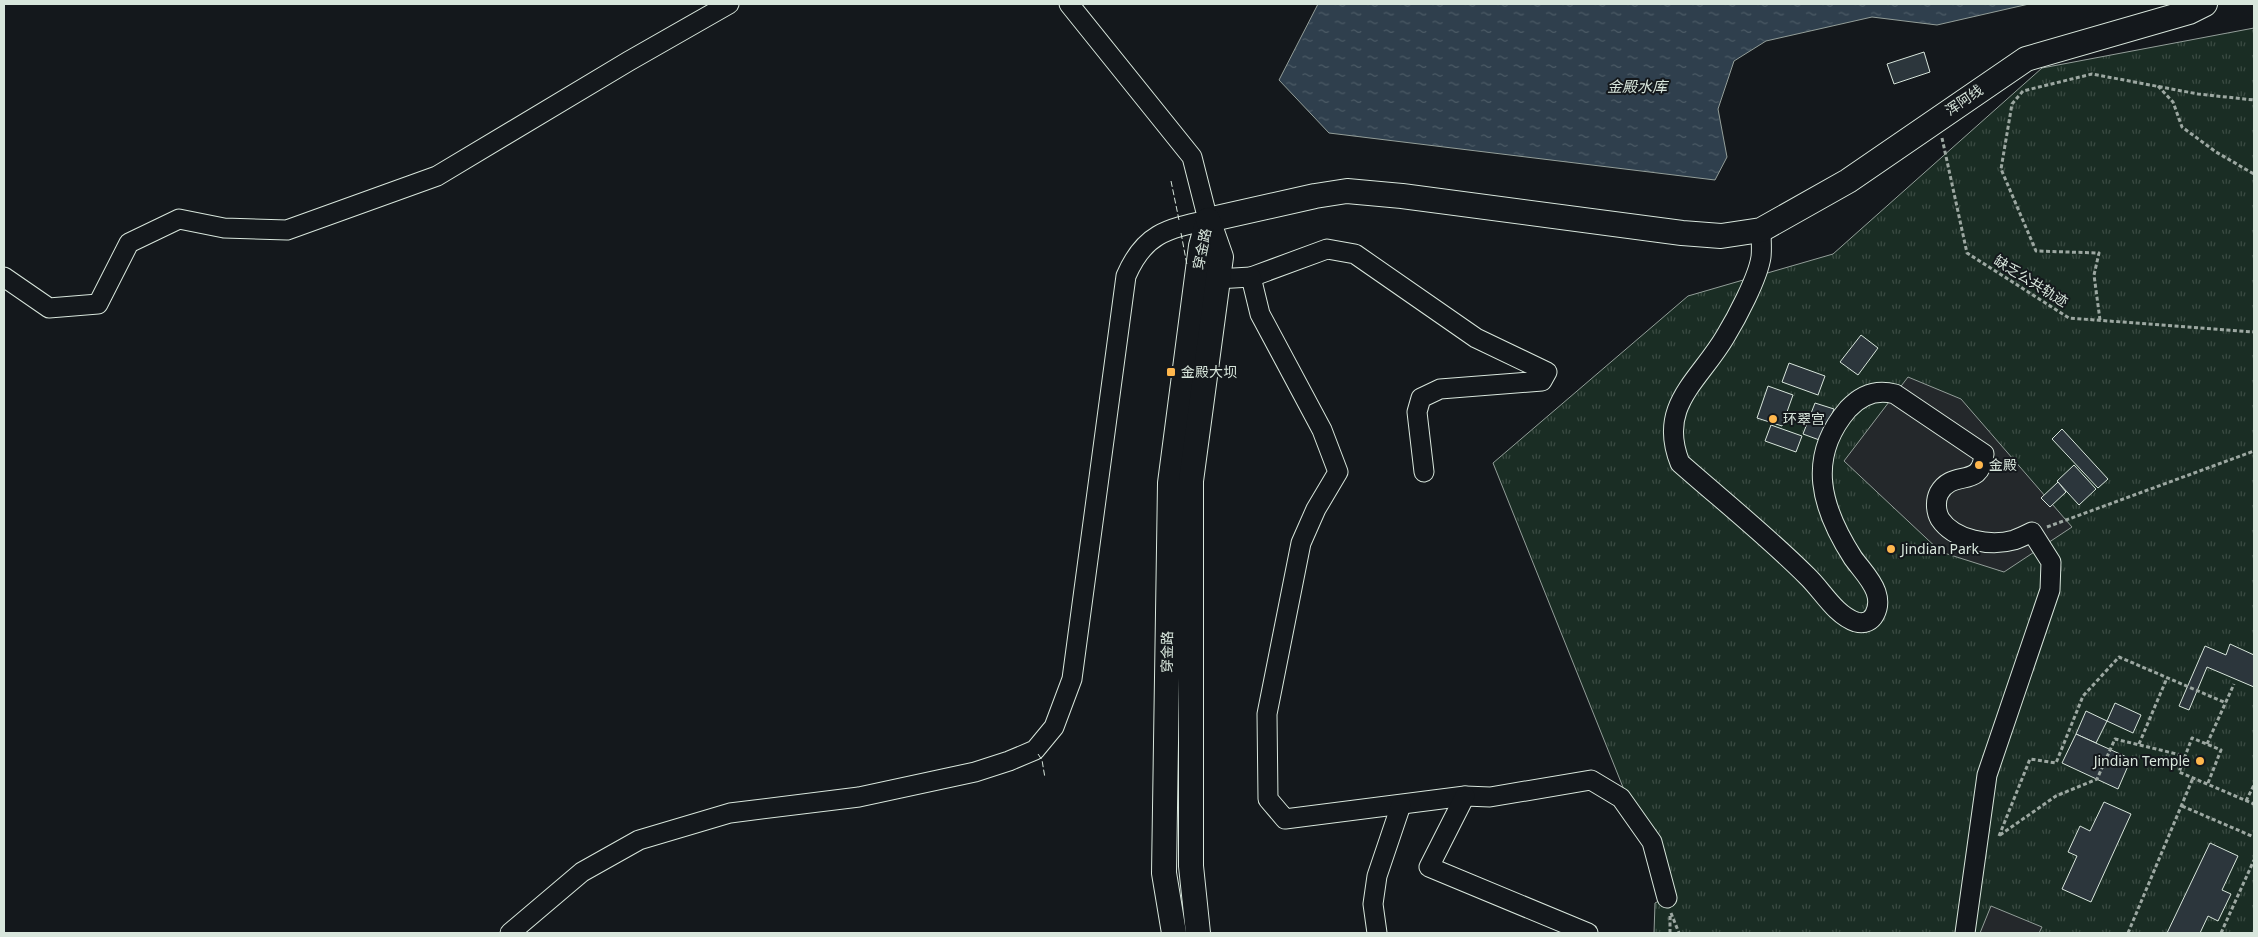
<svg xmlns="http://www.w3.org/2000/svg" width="2258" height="937" viewBox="0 0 2258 937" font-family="'Noto Sans','Noto Sans SC',sans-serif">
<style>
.park{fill:url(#park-tufts);stroke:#939e99}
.parking{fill:#24282b;stroke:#939e99}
.water{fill:url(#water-ripples);stroke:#939e99}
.building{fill:#2c363c;stroke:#d8e6dc}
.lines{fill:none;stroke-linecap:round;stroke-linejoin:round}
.minor-casing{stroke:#d8e6dc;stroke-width:21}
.major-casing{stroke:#d8e6dc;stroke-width:26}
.path{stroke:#9da8a2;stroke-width:3;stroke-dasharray:4 2.5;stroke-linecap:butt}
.minor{stroke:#14181c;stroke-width:19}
.major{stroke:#14181c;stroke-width:24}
.fence{stroke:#d8e6dc;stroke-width:1;stroke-dasharray:6 2.5;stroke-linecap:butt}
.poi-dot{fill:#ffb74d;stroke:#14181c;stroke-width:2}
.labels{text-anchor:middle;stroke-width:4;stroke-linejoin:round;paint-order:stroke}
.street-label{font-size:14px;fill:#d8e6dc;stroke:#14181c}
.poi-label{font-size:14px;fill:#d8e6dc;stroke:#14181c;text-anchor:start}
.water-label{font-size:15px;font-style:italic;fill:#d8e6dc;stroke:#14181c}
</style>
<defs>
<pattern id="park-tufts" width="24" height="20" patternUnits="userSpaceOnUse" patternTransform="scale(1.25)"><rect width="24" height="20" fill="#1a2d24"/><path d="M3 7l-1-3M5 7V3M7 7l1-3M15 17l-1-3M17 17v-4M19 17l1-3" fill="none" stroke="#3b4b43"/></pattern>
<pattern id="water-ripples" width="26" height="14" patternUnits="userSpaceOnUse" patternTransform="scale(1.25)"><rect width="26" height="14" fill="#2f3f4d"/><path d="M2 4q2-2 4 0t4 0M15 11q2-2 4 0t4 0" fill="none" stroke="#4c5b66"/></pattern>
</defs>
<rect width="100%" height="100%" fill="#14181c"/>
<polygon class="park" points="2254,28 2254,933 1654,933 1655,903 1667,897 1493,463 1688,296 1833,254 2042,68"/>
<g class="parking">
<polygon points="1908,377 1961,399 2072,527 2004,572 1941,552 1844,461"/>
<polygon points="1991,906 2042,927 2039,933 1980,933"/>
</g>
<polygon class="water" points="1318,4 2029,4 1937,25 1872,17 1766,41 1734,61 1718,109 1727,157 1715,180 1329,133 1279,80"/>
<g class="building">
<polygon points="1924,52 1930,72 1894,84 1887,64"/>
<polygon points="1861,335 1878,348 1858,375 1840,362"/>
<polygon points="1789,363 1825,376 1818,395 1782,382"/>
<polygon points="1768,386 1793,395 1782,426 1757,418"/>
<polygon points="1815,403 1834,409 1822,441 1803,434"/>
<polygon points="1771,425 1802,436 1796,452 1765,441"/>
<polygon points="2062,429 2108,479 2098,488 2052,439"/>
<polygon points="2074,465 2096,489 2079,505 2057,481"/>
<polygon points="2058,482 2066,492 2050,507 2041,498"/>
<polygon points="2230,644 2254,655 2254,687 2207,667 2189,710 2179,706 2205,646 2226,655"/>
<polygon points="2115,703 2141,715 2133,733 2107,721"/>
<polygon points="2086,711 2107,721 2096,743 2076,734"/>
<polygon points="2076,734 2131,759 2118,789 2062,763"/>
<polygon points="2104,802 2131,814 2091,902 2062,889 2077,856 2068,852 2080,826 2090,831"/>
<polygon points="2210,843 2238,856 2222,890 2231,894 2218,921 2208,916 2200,933 2167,933"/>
</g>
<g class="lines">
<g class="minor-casing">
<g id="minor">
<path d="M1761 230C1761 239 1762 249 1761 257 1758 278 1736 319 1725 337 1699 381 1657 406 1680 463 1722 500 1767 536 1807 576 1822 590 1835 615 1856 622 1874 627 1881 607 1876 592 1872 580 1861 569 1853 558 1821 508 1806 458 1848 409 1861 395 1877 389 1895 394L1984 454C1981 490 1953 468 1939 493 1935 501 1936 512 1940 519 1954 540 1990 547 2014 540 2020 538 2026 535 2032 532L2051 562 2050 590 1987 775 1965 933"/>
<polyline points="4,277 49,308 98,304 129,243 179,219 224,228 287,230 437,176 629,61 729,4"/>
<polyline points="1251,277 1327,249 1355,254 1476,338 1547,372 1542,381 1440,389 1421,398 1417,412 1424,472"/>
<polyline points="1216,279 1251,277 1260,314 1322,430 1338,472 1316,509 1301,543 1267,714 1268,799 1285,819 1465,796 1490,797 1591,780 1621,798 1652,842 1667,898"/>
<polyline points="1465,796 1429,867 1588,933"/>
<path d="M510 933 582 872 639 840 730 813 859 797 975 772 1009 761 1035 750 1054 727 1072 679 1126 276C1144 234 1166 229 1208 220L1192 157 1069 4"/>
<polyline points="1377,933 1373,904 1377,876 1401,805"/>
</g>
</g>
<g class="major-casing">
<g id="major">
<polyline points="1208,220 1315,196 1347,191 1402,196 1682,233 1721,236 1761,230 1848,181 2026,59 2189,12 2205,4"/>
<polyline points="1174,933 1164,873 1170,483 1201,246 1208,220"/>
<polyline points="1198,933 1191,866 1191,481 1221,257 1208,220"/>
</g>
</g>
<g class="path">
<polyline points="2158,86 2173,102 2182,127 2216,152 2254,174"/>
<polyline points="1942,138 1967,253 2069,318 2254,332"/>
<polyline points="2100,320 2094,275 2099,253 2036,251 2001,169 2012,104 2023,91 2092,74 2198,94 2254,100"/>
<polyline points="2047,527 2254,451"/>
<polyline points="2139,744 2167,678"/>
<polyline points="2207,744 2234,684"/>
<polyline points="2208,783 2221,750 2192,738 2179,772 2254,804"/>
<polyline points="2246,801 2254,785"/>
<polyline points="2182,806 2254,837"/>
<polyline points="2000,835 2056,796 2097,779 2115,739 2185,756"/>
<polyline points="1999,836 2030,759 2056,763 2083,696 2119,657 2226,703"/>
<polyline points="1671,913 1679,933"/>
<polyline points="1670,933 1670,914"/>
<polyline points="2128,933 2193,778"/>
<polyline points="2221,933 2254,860"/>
</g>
<use href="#minor" class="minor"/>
<use href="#major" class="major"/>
<g class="fence">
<polyline points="1171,181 1179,220"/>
<polyline points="1181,233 1187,265"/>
<polyline points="1038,754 1042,760 1045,778"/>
</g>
</g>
<g class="poi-dot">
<rect x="1166" y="367" width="10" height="10" rx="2.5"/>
<circle cx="1773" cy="419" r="5"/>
<circle cx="1979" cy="465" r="5"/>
<circle cx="1891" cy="549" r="5"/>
<circle cx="2200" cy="761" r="5"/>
</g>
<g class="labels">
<g class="street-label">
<text transform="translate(1964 100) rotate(-34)" y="5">浑阿线</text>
<text transform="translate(1202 249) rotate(-78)" y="5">穿金路</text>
<text transform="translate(2031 281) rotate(32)" y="5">缺乏公共轨迹</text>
<text transform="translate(1167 652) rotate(-89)" y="5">穿金路</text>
</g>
<g class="poi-label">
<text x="1181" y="377">金殿大坝</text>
<text x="1783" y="424">环翠宫</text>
<text x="1989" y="470">金殿</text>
<text x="1901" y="554">Jindian Park</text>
<text x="2190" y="766" text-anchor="end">Jindian Temple</text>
</g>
<g class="water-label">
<text x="1637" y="92">金殿水库</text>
</g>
</g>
<rect width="2258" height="937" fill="none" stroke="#d8e6dc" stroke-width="10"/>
</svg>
